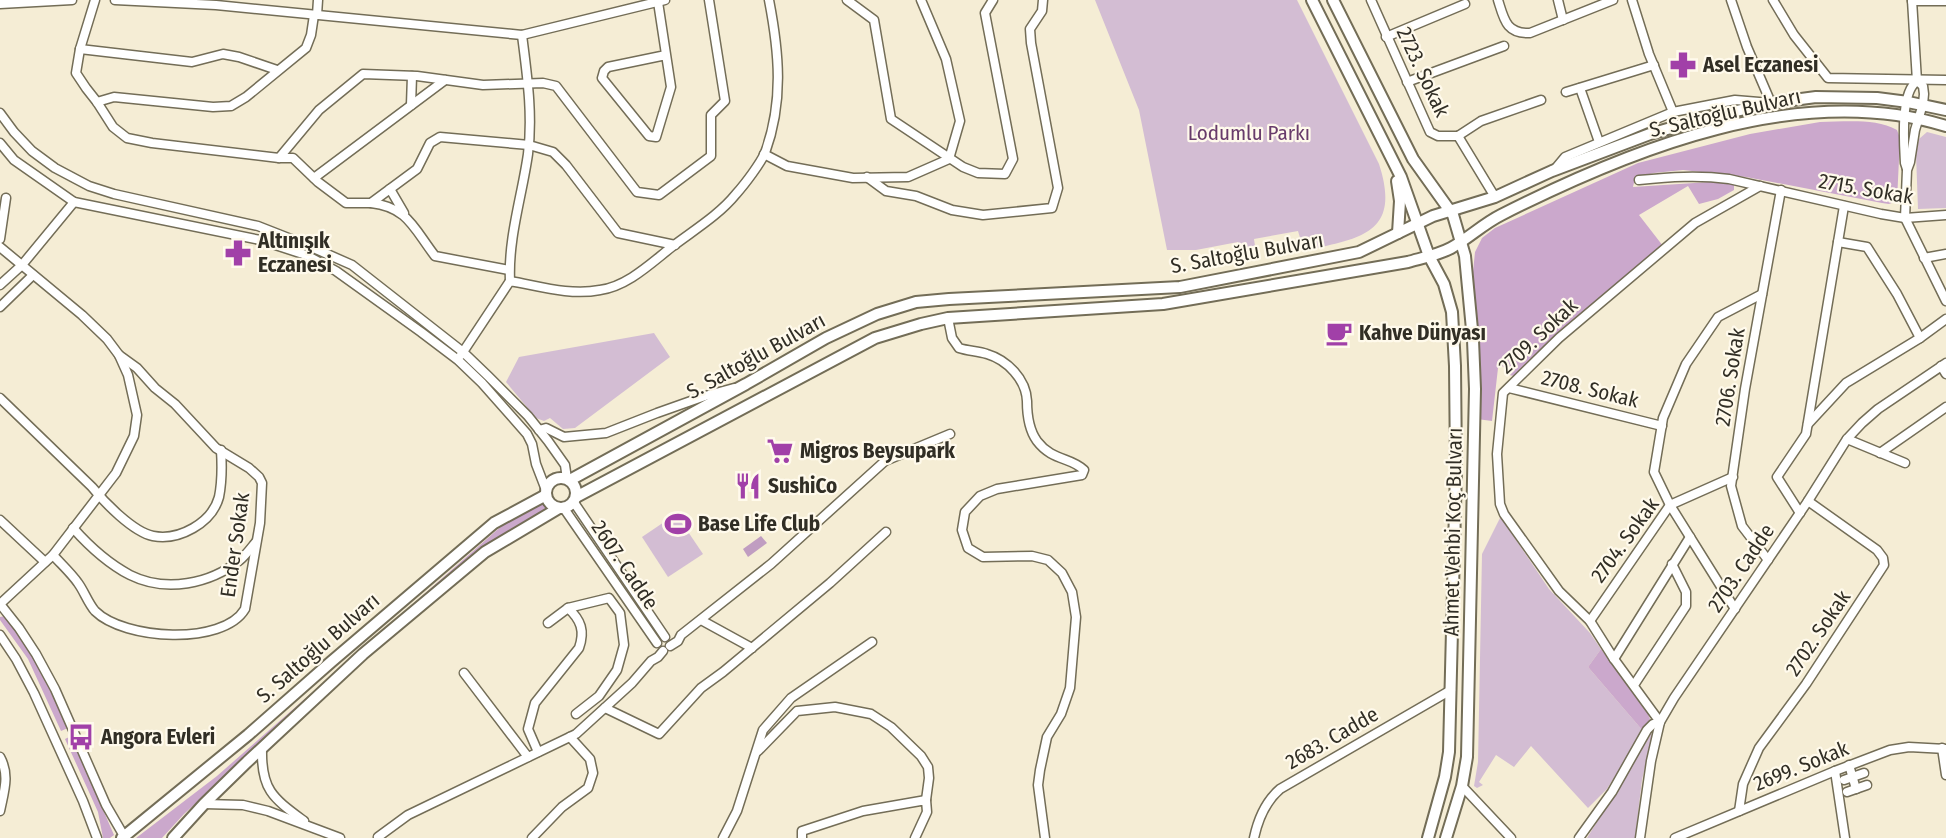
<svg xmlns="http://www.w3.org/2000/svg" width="1946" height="838" viewBox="0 0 1946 838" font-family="'Fira Sans Condensed',sans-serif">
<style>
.green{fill:#d3bdd3}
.forest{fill:#cba8cc}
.water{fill:#c09dc1}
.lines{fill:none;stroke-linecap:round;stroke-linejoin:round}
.minor-casing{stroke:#736d57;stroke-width:11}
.major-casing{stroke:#736d57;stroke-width:14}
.minor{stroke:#fff;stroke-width:8}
.major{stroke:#fff;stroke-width:10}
.labels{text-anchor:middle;stroke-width:4.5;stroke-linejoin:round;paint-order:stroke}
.poi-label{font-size:21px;font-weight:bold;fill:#312e25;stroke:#fffaec;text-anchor:start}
.street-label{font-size:21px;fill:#312e25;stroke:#fffaec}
.park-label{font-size:21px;fill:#683b6b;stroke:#fffaec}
</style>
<rect width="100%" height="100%" fill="#f5edd5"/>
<g class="green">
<path d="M1095 0H1297L1379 164C1402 235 1359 238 1304 251L1298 231 1254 239 1255 246 1240 249 1238 242 1196 250H1167L1139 110Z"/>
<polygon points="1927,132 1946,137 1946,208 1918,209 1916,154 1919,139"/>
<polygon points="654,333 670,357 575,428 563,429 550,418 544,421 536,418 506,382 519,357"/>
<polygon points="676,514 703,554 668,577 642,537"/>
<polygon points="1501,516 1510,531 1549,589 1590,633 1601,649 1588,667 1643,731 1607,789 1588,808 1531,746 1514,767 1496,755 1479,782 1483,785 1477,788 1474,786 1478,762 1482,554"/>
<polygon points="1653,731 1642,780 1635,838 1587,838"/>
</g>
<g class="forest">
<path d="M1820 122C1845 122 1875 118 1897 130L1900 138 1897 201 1889 204 1882 203 1746 177 1683 170 1654 173 1635 178 1633 187 1725 181 1734 184V190L1718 199 1699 204 1688 186 1639 215 1663 246 1514 376 1509 375 1507 370 1502 366 1498 368 1492 421 1477 419 1481 380 1473 272 1475 252 1482 238 1495 228 1638 163 1750 134Z"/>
<polygon points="540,495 549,509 523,522 495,541 382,637 224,777 184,814 162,838 136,838 217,776 505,523"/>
<path d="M5 616C32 650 49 688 68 728L61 731 28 659 0 620V617Z"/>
<polygon points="1601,649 1648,714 1650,719 1643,731 1588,667"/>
<polygon points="71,736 114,835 110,838 103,838 98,812 65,739"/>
</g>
<polygon class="water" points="761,536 767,543 748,557 743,549"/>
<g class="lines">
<g class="minor-casing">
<g id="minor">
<polyline points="95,0 80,49 76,73 86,88 97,102 113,127 127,138 152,143 279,158 293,158 318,182 346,203 371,203 417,169 430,143 440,137 529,145 553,152 566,165 618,233 675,245"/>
<polyline points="115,0 216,5 522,35 665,0"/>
<polyline points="658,0 658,2 671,87 656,137 649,136 602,78 604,71 608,67 666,55"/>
<polyline points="847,0 874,20 891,119 963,167 978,173 1005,174 1013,159 985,13 993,0"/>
<polyline points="1371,0 1430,132 1438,136 1458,136"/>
<path d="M1498 0C1504 19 1506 34 1530 33L1613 0"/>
<polyline points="1558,0 1563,20"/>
<polyline points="1632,0 1649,54 1673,112"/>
<polyline points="1773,0 1794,35 1828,78 1946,80"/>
<polyline points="1912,0 1917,81"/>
<polyline points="1912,1 1946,1"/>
<polyline points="0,4 72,0"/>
<polyline points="317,15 318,0"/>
<polyline points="1386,37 1465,4"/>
<polyline points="80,49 192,62 223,54 239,57 277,70"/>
<polyline points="1917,81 1923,86 1924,94 1923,104 1915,130 1910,162 1907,170 1905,218 1946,301"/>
<polyline points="1407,82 1504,46"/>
<polyline points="1580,88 1599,142"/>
<polyline points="1566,92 1654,65"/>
<polyline points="97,102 114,97 213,107 231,106 246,97 306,48 311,35 314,15"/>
<polyline points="411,105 412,76"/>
<polyline points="0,113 14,132 32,151 55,168 89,186 114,194 258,226 309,246 352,265 463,352 488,376 528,416 548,441 565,465 567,479"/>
<polyline points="1458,136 1481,121 1541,100"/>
<polyline points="1458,136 1495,197"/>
<polyline points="0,143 14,160 74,202 260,240 306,255 336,271 421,332 458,360 482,383 527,434 532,444 536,464 546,490"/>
<polyline points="764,154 787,166 853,178 908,177 949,159 960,121 946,59 921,0"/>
<polyline points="279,158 319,110 363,74 417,76 483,85 543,83 556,86 637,192 659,195 711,156 711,115 725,101 709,0"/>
<polyline points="1555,169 1565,157 1673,112 1735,100 1771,103 1747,47 1731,0"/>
<path d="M1907 169 1905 163C1904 143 1900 93 1917 81"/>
<polyline points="867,177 886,191 916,196 952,210 983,215 1052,208 1058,188 1031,43 1030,29 1042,11 1043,0"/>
<polyline points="314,178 445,80"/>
<path d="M1639 180C1670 177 1698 175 1729 179L1881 214 1905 218 1946 215"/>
<polyline points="390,189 404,213"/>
<path d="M371 203C408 207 414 229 435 256L509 270"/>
<polyline points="0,239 6,198"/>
<polyline points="0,247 82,315 107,339 119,355 128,375 137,415 134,436 116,473 53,555 0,604"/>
<polyline points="1924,258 1946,254"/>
<path d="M510 281C508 238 522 196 528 154 533 114 527 75 522 35"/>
<polyline points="0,285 22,265 74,202"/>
<polyline points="0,307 33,275"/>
<path d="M948 318 952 338 959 348C968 351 978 351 987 354 1007 360 1026 379 1027 401 1027 414 1029 430 1037 441 1052 461 1071 457 1084 470L1082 475 997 489 980 496 965 512 962 530 968 548 983 557 1032 556 1048 560 1062 573 1072 592 1076 617 1070 688 1061 714 1047 737 1040 770 1038 785 1045 838"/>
<polyline points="1920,338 1946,319"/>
<path d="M461 355 510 281C539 286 570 296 600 290 628 286 651 263 673 246 694 230 719 215 736 194 745 184 760 164 765 153 784 101 779 52 769 0"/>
<polyline points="1941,366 1946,374"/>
<polyline points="1509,388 1662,426"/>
<path d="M0 398 92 487C104 502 133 532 153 536 179 541 212 523 219 497 222 482 222 465 221 450"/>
<polyline points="1808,424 1846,383 1920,338 1897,294 1867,247 1838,242"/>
<polyline points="539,430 546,428 564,437 606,433 657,413 705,396 734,388"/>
<polyline points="1847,439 1905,463"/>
<polyline points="1880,453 1946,407"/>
<polyline points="573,501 665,637"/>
<polyline points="563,507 657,643"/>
<polyline points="1800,513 1777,477 1806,434 1844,206"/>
<polyline points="0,520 45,562"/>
<path d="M73 528C89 546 109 564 130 575 166 593 210 584 240 560 246 555 251 548 256 542"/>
<path d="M53 555C61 564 71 573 78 583 84 591 88 603 95 611 124 640 223 646 245 609L260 523 262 483 259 477 249 468 216 448 175 404 155 388 137 368 119 355"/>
<polyline points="1768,560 1742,526 1731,486 1745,389 1781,190"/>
<polyline points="0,604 19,628 36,654 55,689 106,805 124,836"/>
<polyline points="568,608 609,598 620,613 624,645 617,670 599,696 576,714"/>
<polyline points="1735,609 1670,505 1654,472 1663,418 1686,364 1718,317 1762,294"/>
<polyline points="701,620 752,648"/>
<polyline points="1590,621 1670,505 1733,477"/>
<polyline points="0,635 16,659 34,693 83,801 97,838"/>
<polyline points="670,646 678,641 681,635 771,564 885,461 950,434"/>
<polyline points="1614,659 1690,537"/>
<polyline points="464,673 528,757"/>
<polyline points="1634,685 1686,606 1686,592 1672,564"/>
<polyline points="605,708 659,734 701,688 723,672 830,583 886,532"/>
<polyline points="1942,748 1946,775"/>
<path d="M262 749C261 790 273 798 304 821"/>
<polyline points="758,751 797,711 835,707 871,714 891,727 921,756 928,767 929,778 926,800"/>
<path d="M538 752 528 729 535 703 579 648C585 631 581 620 568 608L548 623"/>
<path d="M0 757C10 775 4 791 0 811"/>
<polyline points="1849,765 1856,789"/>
<polyline points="1835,771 1845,838"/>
<polyline points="1844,780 1864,773"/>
<polyline points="1462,786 1511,838"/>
<polyline points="1847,792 1867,785"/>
<polyline points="204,804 243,805 268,811 340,838"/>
<polyline points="1739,811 1743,784 1759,748 1806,684 1884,565 1883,558 1877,550 1808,501"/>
<polyline points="378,837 408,815 576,734 632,683 651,661 658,657 663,651"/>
<polyline points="532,838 562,807 588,788 593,773 590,759 570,737"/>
<polyline points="723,838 737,811 763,730 791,698 872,642"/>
<polyline points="802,838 802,831 863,811 926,800 927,812 915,838"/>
<path d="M1254 838C1258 819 1265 802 1280 789L1451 690"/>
<polyline points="1579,838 1612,792 1647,730 1653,724 1660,722 1614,659 1590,621 1559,591 1504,514 1500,504 1497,454 1503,393 1559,338 1695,223 1760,186"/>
<polyline points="1640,838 1651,761 1660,722 1674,698 1808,501 1847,439 1862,423 1878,409 1946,363"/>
<polyline points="1675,838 1835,771 1890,750 1909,747 1946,749"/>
</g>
</g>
<g class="major-casing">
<g id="major">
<polyline points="1312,0 1401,177 1429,256 1444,284 1452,312 1455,366 1456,468 1449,752 1445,777 1428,838"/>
<polyline points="1333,0 1413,159 1453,215 1465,256 1473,340 1475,389 1467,757 1462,786 1446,838"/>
<polyline points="1397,181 1400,201 1398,233"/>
<circle cx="561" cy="493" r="15"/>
<polyline points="570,480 746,384 826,338 877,314 916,302 949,299 1180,287 1359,252 1433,216 1495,197 1552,171 1650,134 1702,119 1771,103 1816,97 1877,98 1908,102 1946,110"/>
<path d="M576 497 875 338 921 324 948 318 1163 304 1408 262C1422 258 1438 255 1451 248 1469 238 1483 224 1501 215 1631 149 1799 81 1946 126"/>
<polyline points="122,838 248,735 331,662 494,523 546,495"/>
<polyline points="173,838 204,804 247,762 363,654 485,552 559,508"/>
</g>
</g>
<use href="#minor" class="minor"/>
<use href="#major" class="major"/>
</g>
<defs>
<g id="pharmacy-bare" transform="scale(2.07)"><path d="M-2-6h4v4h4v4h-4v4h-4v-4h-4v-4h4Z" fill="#a140a8" stroke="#fffaec" stroke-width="2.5" paint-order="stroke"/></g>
<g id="cafe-bare" transform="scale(2.07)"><path d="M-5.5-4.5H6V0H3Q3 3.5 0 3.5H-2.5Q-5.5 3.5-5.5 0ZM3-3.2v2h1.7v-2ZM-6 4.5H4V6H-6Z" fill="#a140a8" stroke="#fffaec" stroke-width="2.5" paint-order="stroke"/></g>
<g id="supermarket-bare" transform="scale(2.07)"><path d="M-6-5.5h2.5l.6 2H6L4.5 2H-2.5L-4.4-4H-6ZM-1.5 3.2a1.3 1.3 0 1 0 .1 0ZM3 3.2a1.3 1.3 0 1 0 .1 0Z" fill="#a140a8" stroke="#fffaec" stroke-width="2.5" paint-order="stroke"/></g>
<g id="restaurant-bare" transform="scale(2.07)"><path d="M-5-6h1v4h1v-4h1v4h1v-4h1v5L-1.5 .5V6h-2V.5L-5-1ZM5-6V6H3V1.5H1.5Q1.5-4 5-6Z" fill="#a140a8" stroke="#fffaec" stroke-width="2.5" paint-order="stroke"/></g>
<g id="stadium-bare" transform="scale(2.07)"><path d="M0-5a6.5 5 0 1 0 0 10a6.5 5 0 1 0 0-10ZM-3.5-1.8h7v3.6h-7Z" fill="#a140a8" stroke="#fffaec" stroke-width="2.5" paint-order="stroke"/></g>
<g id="bus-bare" transform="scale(2.07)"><path d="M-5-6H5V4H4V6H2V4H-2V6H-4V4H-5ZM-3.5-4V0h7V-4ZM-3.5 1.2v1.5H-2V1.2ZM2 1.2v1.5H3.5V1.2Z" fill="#a140a8" stroke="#fffaec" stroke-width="2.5" paint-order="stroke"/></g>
</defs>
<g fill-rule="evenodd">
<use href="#pharmacy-bare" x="1683" y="65"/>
<use href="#pharmacy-bare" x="238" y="253"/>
<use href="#cafe-bare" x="1339" y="333"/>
<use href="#supermarket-bare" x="780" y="451"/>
<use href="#restaurant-bare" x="748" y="486"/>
<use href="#stadium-bare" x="678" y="524"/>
<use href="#bus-bare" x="81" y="737"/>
</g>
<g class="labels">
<g class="poi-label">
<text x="1703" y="72">Asel Eczanesi</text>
<text x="258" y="248">Altınışık<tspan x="258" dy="24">Eczanesi</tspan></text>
<text x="1359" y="340">Kahve Dünyası</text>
<text x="800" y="458">Migros Beysupark</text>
<text x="768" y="493">SushiCo</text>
<text x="698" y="531">Base Life Club</text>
<text x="101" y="744">Angora Evleri</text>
</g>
<g class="street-label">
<text transform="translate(1423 72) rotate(65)" y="7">2723. Sokak</text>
<text transform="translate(1725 113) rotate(-13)" y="7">S. Saltoğlu Bulvarı</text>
<text transform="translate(1866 189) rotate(10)" y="7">2715. Sokak</text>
<text transform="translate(1247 253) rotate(-10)" y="7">S. Saltoğlu Bulvarı</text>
<text transform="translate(1538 336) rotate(-43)" y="7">2709. Sokak</text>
<text transform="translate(756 356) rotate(-29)" y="7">S. Saltoğlu Bulvarı</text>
<text transform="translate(1730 377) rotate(-81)" y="7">2706. Sokak</text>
<text transform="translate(1590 389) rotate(14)" y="7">2708. Sokak</text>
<text transform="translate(1453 532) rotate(-89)" y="7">Ahmet Vehbi Koç Bulvarı</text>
<text transform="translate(1625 540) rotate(-54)" y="7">2704. Sokak</text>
<text transform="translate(235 545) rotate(-82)" y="7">Ender Sokak</text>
<text transform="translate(625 565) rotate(56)" y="7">2607. Cadde</text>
<text transform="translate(1741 568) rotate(-56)" y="7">2703. Cadde</text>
<text transform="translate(1818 633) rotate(-56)" y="7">2702. Sokak</text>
<text transform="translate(318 648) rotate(-41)" y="7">S. Saltoğlu Bulvarı</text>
<text transform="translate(1332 738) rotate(-30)" y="7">2683. Cadde</text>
<text transform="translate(1801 766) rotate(-22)" y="7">2699. Sokak</text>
</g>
<g class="park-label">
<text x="1249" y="140">Lodumlu Parkı</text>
</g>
</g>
</svg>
